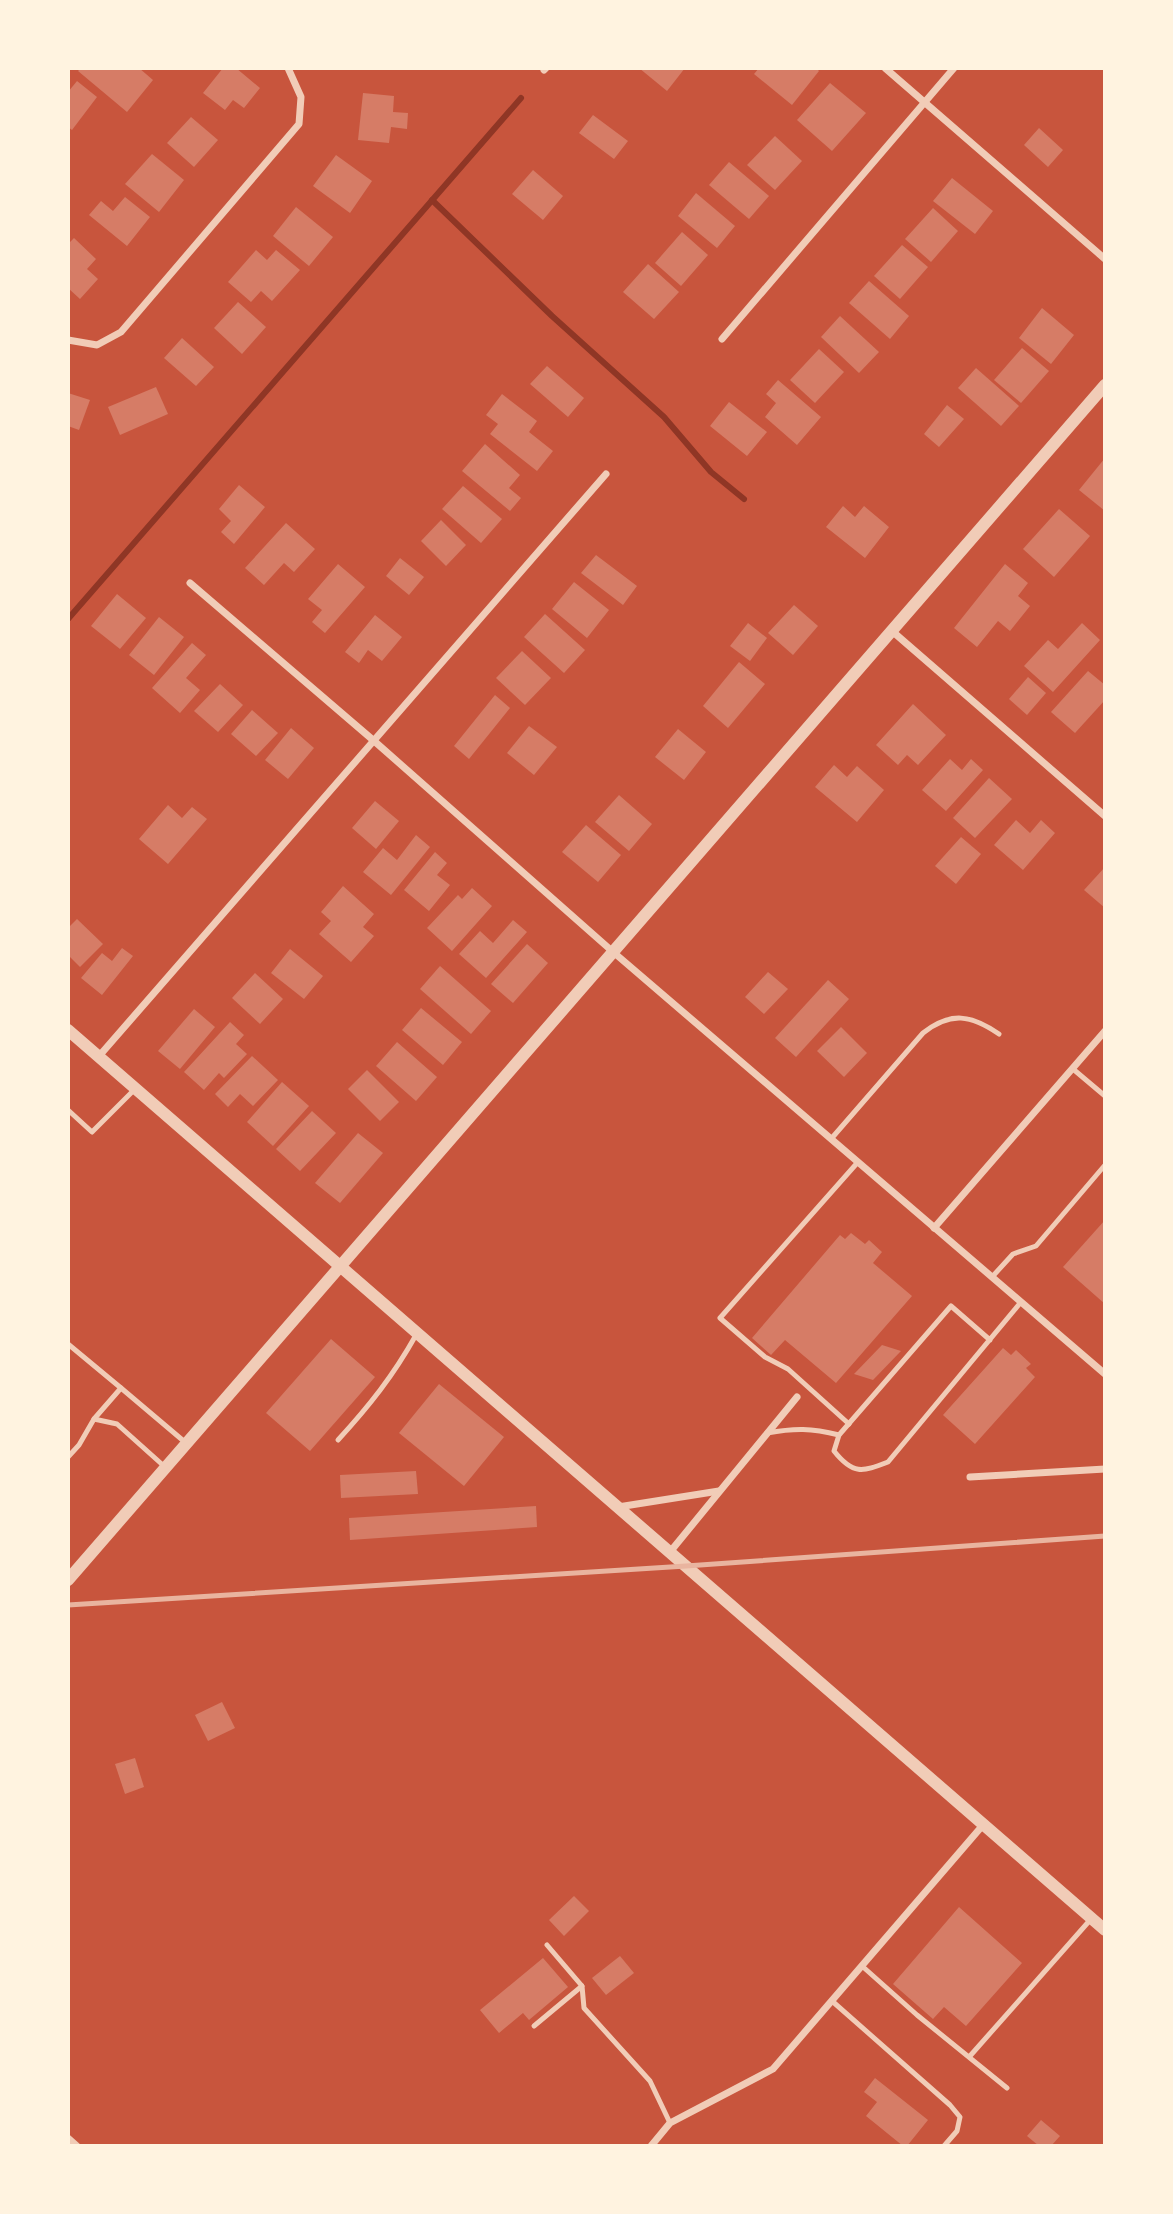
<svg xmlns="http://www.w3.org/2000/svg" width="1173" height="2214" viewBox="0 0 1173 2214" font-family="'Exo 2',sans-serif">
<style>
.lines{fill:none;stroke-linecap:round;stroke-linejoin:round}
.stream{stroke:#8f3625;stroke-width:6}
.building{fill:#d67c66}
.service{stroke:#f1ccb7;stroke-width:5}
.minor{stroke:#f1ccb7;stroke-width:7}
.tertiary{stroke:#f1ccb7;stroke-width:12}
.rail{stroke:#e9b49f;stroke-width:5}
</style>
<rect width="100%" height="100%" fill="#c8553d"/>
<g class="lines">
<g class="stream">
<polyline points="432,200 552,316 664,417 711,472 744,499"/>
<polyline points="68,619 521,98"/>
</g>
</g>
<g class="building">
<polygon points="81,68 139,68 153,80 127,112 78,71"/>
<polygon points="223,68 236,68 260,88 244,108 233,100 225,110 203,93"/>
<polygon points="639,68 685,68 667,91"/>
<polygon points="759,68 816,68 819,71 792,105 754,74"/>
<polygon points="77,81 97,97 72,130 68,127 68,92"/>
<polygon points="830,83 866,113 832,151 797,120"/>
<polygon points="363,93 394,96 393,112 408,113 407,129 391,127 389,143 358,140"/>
<polygon points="593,115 628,141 614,159 579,133"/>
<polygon points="191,117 218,140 194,167 167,143"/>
<polygon points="1039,128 1063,150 1048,167 1024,145"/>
<polygon points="775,136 802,161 775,190 747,165"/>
<polygon points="152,154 184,180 159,212 125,184"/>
<polygon points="336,155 372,181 350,213 313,186"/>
<polygon points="729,162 769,196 749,219 709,185"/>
<polygon points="533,170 563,196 543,220 512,194"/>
<polygon points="952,178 993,211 975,234 933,201"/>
<polygon points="696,193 735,226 717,248 678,216"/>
<polygon points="125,197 150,217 127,246 89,215 101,201 113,211"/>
<polygon points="296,207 333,237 309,266 273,236"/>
<polygon points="933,208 958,231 931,262 905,239"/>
<polygon points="682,232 708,255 681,286 655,263"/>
<polygon points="74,238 96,259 87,269 98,279 80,299 68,288 68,244"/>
<polygon points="902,245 928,267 900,299 874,276"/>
<polygon points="256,250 267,260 276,250 300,270 272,301 261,291 251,302 228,282"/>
<polygon points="648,264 679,292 654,319 623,292"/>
<polygon points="869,281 909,316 890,339 849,303"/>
<polygon points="238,302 266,327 242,354 214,328"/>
<polygon points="1042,308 1074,335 1051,364 1019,338"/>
<polygon points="840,316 879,352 859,373 821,337"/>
<polygon points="182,338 214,367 196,386 164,358"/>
<polygon points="1022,348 1049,371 1021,403 994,380"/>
<polygon points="819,349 844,372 815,403 790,380"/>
<polygon points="547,366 584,398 568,417 530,384"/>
<polygon points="976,368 1019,406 1001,426 958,388"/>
<polygon points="778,380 821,417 797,445 765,417 776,403 766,394"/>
<polygon points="156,387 168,414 120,435 108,407"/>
<polygon points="68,393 90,400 79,430 68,426"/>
<polygon points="502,394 537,421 529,432 553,451 537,471 490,434 498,424 486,415"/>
<polygon points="729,402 767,432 747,456 710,426"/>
<polygon points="947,405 964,419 939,447 924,434"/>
<polygon points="485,444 520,475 509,488 521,498 510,511 462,471"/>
<polygon points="1105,458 1105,511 1079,490"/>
<polygon points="239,485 265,507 234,544 221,532 231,521 219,509"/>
<polygon points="463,486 502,519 481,543 442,509"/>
<polygon points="843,506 855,517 864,506 889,527 865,558 826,527"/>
<polygon points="1059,509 1090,536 1054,577 1023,549"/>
<polygon points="441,520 466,545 446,566 421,541"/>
<polygon points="286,523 315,549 294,572 284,563 264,585 245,568"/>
<polygon points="596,555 637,586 623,605 581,573"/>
<polygon points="400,558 424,577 409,595 386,576"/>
<polygon points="338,564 365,587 325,633 312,622 322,610 308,599"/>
<polygon points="1005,564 1028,583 1018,596 1030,606 1010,631 998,621 977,647 954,628"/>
<polygon points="574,582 609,610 587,638 552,609"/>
<polygon points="117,594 146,618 120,649 91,626"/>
<polygon points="794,605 818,626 793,655 768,633"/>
<polygon points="545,614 585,650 564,673 524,637"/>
<polygon points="375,615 402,637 382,661 368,650 359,663 345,652"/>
<polygon points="159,617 184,637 154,675 129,655"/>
<polygon points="748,623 767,638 750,661 730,646"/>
<polygon points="1082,623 1100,640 1053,692 1024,666 1048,640 1058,649"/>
<polygon points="192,643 206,655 186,678 200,690 180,713 152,688"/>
<polygon points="522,651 551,678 525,705 496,678"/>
<polygon points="739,662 765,684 728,728 703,706"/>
<polygon points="1088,671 1105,685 1105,700 1075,733 1051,712"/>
<polygon points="1028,677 1046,693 1027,715 1009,699"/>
<polygon points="220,684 243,705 218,732 194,711"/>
<polygon points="495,695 510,708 469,759 454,746"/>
<polygon points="913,704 946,735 918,765 907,755 898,765 876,745"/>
<polygon points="252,710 278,733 256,756 231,734"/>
<polygon points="529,726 557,747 534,775 507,753"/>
<polygon points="291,728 314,748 288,779 265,760"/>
<polygon points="678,729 706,752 684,780 655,757"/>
<polygon points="950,759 962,770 971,759 983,770 946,811 922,790"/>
<polygon points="834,765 847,777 857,766 884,790 857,822 815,787"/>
<polygon points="989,778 1012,799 975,838 953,818"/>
<polygon points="619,795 652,824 629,851 595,822"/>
<polygon points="375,801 399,821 376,849 352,828"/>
<polygon points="168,805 182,818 192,807 207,819 168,864 139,839"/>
<polygon points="1016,820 1030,833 1041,820 1055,833 1023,870 994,845"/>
<polygon points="586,825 621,855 598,882 562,852"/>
<polygon points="416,835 430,847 391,895 363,872 383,848 397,860"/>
<polygon points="961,837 981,854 956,884 935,866"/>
<polygon points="435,852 447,863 437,875 450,885 429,911 404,890"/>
<polygon points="1105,867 1105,908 1084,890"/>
<polygon points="343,886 374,914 363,927 374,936 351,962 319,934 331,921 321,912"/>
<polygon points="472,888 492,906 452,951 427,928 458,895 462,899"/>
<polygon points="77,919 103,944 80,967 68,955 68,928"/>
<polygon points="513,920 527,932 486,978 459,954 480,931 493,943"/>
<polygon points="527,944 548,963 513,1003 491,984"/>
<polygon points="122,948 133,956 102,995 81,978 102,953 112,961"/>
<polygon points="290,949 323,976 304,999 271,973"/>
<polygon points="440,966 491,1011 471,1034 420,989"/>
<polygon points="768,972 788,989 764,1014 745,997"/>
<polygon points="255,973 283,999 260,1024 232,998"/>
<polygon points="828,980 849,999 796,1057 775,1038"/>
<polygon points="421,1008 462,1042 443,1065 402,1030"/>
<polygon points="194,1009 215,1027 180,1069 158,1051"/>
<polygon points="230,1022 244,1035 236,1044 247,1054 224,1078 219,1073 204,1090 184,1072"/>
<polygon points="841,1027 867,1053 844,1077 817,1051"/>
<polygon points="397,1042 437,1077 416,1101 376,1066"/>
<polygon points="252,1056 278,1080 253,1106 240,1094 228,1107 215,1094"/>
<polygon points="367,1070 399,1102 380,1121 348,1089"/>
<polygon points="282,1082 309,1106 273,1146 247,1122"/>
<polygon points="312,1111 336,1133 300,1171 276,1149"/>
<polygon points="358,1133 383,1153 340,1203 315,1183"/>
<polygon points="1105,1220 1105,1304 1063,1267"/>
<polygon points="851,1233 865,1244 869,1240 882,1252 873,1263 912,1296 836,1383 785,1340 771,1355 752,1338 840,1235 845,1239"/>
<polygon points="331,1339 375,1377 310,1451 266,1413"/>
<polygon points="882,1345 901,1351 873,1380 854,1374"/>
<polygon points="1003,1348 1011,1355 1016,1350 1031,1364 1026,1368 1035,1377 975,1444 943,1415"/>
<polygon points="439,1384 504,1437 464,1486 399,1433"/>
<polygon points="416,1471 418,1494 341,1498 340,1475"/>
<polygon points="536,1506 537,1527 350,1540 349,1518"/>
<polygon points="222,1702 235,1728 208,1741 195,1715"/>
<polygon points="135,1758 144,1787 125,1794 115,1764"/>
<polygon points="574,1896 589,1911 564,1936 549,1920"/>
<polygon points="959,1907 1022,1963 966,2026 944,2007 933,2019 893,1984"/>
<polygon points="620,1956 634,1973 606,1995 592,1978"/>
<polygon points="543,1958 568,1987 529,2020 523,2013 499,2033 480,2010"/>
<polygon points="875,2078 928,2120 907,2146 903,2146 866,2116 877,2102 864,2092"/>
<polygon points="1041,2120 1060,2136 1051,2146 1039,2146 1027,2136"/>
</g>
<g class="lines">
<g class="service">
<polyline points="1073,1069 1105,1096"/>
<polyline points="68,1110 92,1132 134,1090"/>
<path d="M831 1139 923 1033C951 1011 971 1015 999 1034"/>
<polyline points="992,1277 1013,1254 1036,1246 1105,1165"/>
<path d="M990 1340 951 1306 839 1435 834 1451C853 1475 862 1472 888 1462L1021 1302"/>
<polyline points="68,1344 121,1388"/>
<polyline points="94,1419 117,1424 165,1467"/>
<polyline points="849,1424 788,1369 765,1357 720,1318 858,1162"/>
<path d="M767 1433C795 1428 811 1428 839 1435"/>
<path d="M338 1440C370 1405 393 1376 416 1335"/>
<polyline points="68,1457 79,1445 94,1419 121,1388 186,1443"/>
<polyline points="547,1945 582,1986 584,2008 650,2081 670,2123"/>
<polyline points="862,1966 917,2015 1007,2088"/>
<polyline points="832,2001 950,2105 960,2117 957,2131 944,2146"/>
<polyline points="534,2026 582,1986"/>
<polyline points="970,2056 1091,1919"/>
</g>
<g class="minor">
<polyline points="885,68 1105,259"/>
<polyline points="544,70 546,68"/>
<polyline points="722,339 954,68"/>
<polyline points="68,340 97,345 121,332 299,124 301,97 288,68"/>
<polyline points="190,583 373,740 612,951 1105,1374"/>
<polyline points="892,631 1105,816"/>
<polyline points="100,1055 606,474"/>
<polyline points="934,1228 1105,1031"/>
<polyline points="970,1477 1105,1469"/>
<polyline points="618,1507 719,1491"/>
<polyline points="670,1552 797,1397"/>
<polyline points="68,2138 77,2146"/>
<polyline points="651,2146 670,2123 773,2069 983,1825"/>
</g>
<g class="tertiary">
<polyline points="68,1030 1105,1930"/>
<polyline points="68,1580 1105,385"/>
</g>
<polyline class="rail" points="68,1605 686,1566 1105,1536"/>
</g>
<rect width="1173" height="2214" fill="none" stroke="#fff3e0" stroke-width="140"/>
</svg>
